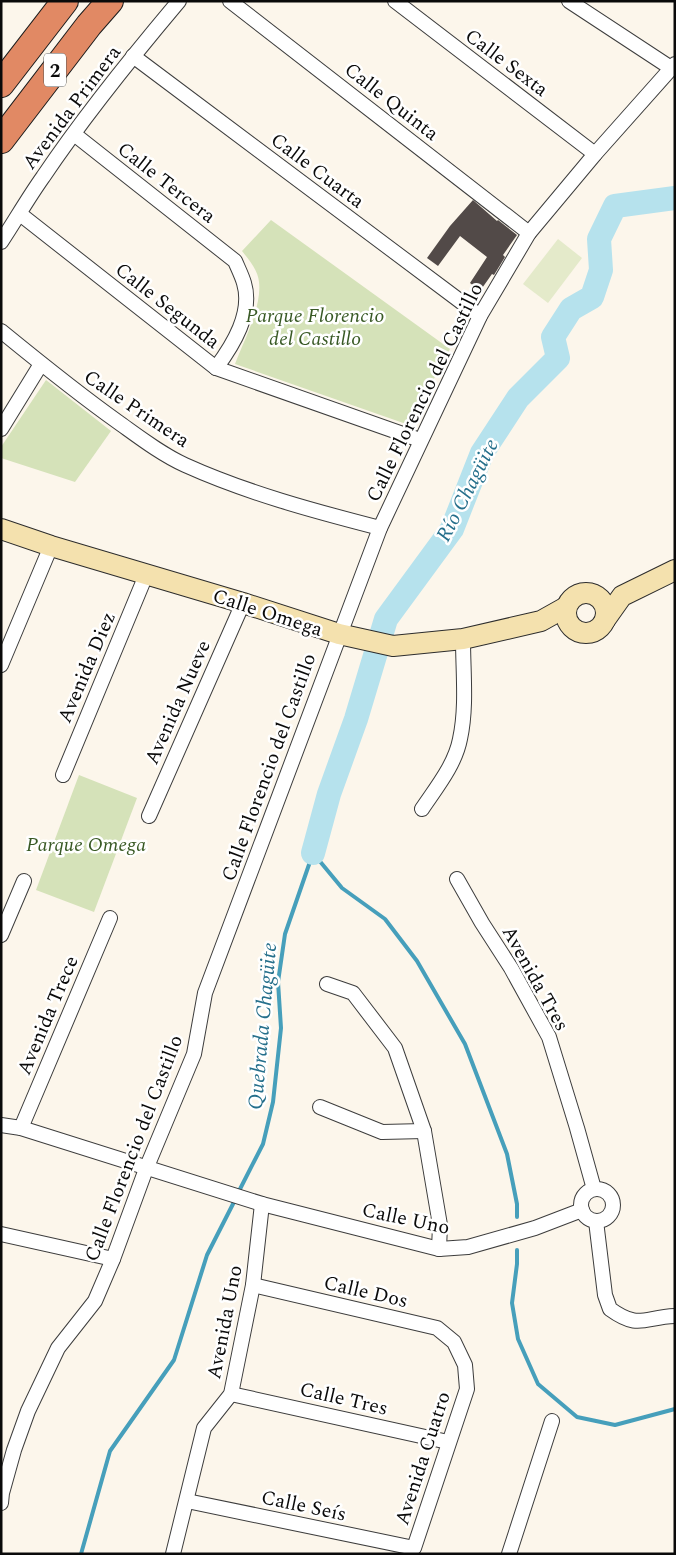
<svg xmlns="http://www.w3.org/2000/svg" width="676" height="1555" viewBox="0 0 676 1555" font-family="Spectral,serif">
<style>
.green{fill:#d5e2b9}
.pitch{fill:#e4eaca}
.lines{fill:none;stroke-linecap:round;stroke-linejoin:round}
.stream{stroke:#469fbb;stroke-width:4}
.river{stroke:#b6e2ed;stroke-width:24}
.building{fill:#524a48}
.street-casing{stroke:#3d3d3d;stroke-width:16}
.secondary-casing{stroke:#2c2c2c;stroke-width:22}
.highway-casing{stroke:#1b1b1b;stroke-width:28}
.street{stroke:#fff;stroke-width:14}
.secondary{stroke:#f4e1ae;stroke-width:20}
.highway{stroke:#e18964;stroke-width:26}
.labels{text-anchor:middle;stroke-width:5;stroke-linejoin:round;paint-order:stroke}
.shield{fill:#fff;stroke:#545454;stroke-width:1}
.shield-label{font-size:19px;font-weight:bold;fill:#0a0a0a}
.street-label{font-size:20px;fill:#0a0a0a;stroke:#fff}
.park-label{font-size:20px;font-style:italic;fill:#385924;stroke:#fff}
.water-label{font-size:21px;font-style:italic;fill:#256f8b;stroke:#fff}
</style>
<rect width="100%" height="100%" fill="#fcf6eb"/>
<g class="green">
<path d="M271 220 450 349 409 425 235 364C244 340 262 307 259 282 258 270 249 260 242 251Z"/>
<polygon points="46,380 111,431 75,482 1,458 1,447"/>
<polygon points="79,775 137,798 94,912 36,890"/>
</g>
<polygon class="pitch" points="558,239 582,258 548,303 523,284"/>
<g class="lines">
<g class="stream">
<polyline points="313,853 342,888 385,919 417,961 465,1044 507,1154 517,1204 517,1217"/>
<polyline points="238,1193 263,1144 273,1102 281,1028 278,982 285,934 313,853"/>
<polyline points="517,1250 517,1264 512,1303 518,1339 538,1384 577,1417 615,1425 675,1409"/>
<polyline points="81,1554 110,1451 174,1360 207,1255 235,1200"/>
</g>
<polyline class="river" points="313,853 329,794 356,719 386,619 452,529 482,453 518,398 558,358 553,337 571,309 592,297 601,270 599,239 615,206 675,198"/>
</g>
<polygon class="building" points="473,200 497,221 498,220 517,235 503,255 505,257 494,275 492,274 480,291 470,283 487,257 460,236 438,266 427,258 450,226"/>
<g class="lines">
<g class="street-casing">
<g id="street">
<polyline points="230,1 529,233"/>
<polyline points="395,1 595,154"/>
<polyline points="569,1 671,68"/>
<polyline points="133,56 480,316"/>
<path d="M74 134 235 261C238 268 242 276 244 283 253 313 233 345 216 368"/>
<polyline points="20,214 216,368 420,440"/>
<path d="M1 242C15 221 28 198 43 177 84 116 131 58 179 1"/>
<path d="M1 331C39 362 77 393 118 422 139 437 161 454 185 465 247 493 314 511 380 528"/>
<polyline points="1,429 41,364"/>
<polyline points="1,665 51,546"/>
<polyline points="63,775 146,575"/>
<path d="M422 809C436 788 455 765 460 739 467 707 463 672 463 639"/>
<polyline points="149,816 243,603"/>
<polyline points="457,879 482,923 511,968 549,1037 577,1128 594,1189"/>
<polyline points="1,935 24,881"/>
<polyline points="327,984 353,993 395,1048 424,1131 440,1225 439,1249"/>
<polyline points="320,1107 382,1132 424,1131"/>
<polyline points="1,1125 21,1128 262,1204 439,1249 468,1247 535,1228 582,1210"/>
<polyline points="21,1128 110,918"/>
<circle cx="597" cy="1205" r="16"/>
<path d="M596 1221 605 1295 610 1309C639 1330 644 1317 675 1316"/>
<polyline points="1,1234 113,1259"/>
<polyline points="231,1394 448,1442"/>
<polyline points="187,1501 414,1548 467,1389 465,1365 454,1342 437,1328 253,1285"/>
<polyline points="1,1503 2,1493 14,1450 28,1411 58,1348 95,1301 113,1259 146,1169 194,1054 205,993 380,528 480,316 529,233 595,154 675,64"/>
<polyline points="173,1554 204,1428 231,1394 253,1285 262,1204"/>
<polyline points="509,1554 552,1421"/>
</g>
</g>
<g class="secondary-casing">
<g id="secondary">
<polyline points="1,529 51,546 243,603 339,634 393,646 463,639 541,621 566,607"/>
<circle cx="586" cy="613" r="20"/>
<polyline points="605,620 622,596 675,570"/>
</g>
</g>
<g class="highway-casing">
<g id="highway">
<polyline points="1,84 65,1"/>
<polyline points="1,140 89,25 110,1"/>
</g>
</g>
<use href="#street" class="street"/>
<use href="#secondary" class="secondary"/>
<use href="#highway" class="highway"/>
</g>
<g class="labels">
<rect class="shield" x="44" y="53.5" width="22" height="33" rx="4"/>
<g class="shield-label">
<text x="55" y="77">2</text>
</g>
<g class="street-label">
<text transform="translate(507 62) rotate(37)" y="7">Calle Sexta</text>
<text transform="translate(392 101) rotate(38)" y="7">Calle Quinta</text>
<text transform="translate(71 107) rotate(-53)" y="7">Avenida Primera</text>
<text transform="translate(318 170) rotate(37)" y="7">Calle Cuarta</text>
<text transform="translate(167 182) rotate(38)" y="7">Calle Tercera</text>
<text transform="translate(168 305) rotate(38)" y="7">Calle Segunda</text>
<text transform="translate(424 392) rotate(-64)" y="7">Calle Florencio del Castillo</text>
<text transform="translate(137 408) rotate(34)" y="7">Calle Primera</text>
<text transform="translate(268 612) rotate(18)" y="7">Calle Omega</text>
<text transform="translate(86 667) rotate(-67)" y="7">Avenida Diez</text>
<text transform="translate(177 702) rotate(-66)" y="7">Avenida Nueve</text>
<text transform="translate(268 767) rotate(-70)" y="7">Calle Florencio del Castillo</text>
<text transform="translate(536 978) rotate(61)" y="7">Avenida Tres</text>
<text transform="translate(47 1015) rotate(-67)" y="7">Avenida Trece</text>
<text transform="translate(133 1148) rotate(-69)" y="7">Calle Florencio del Castillo</text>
<text transform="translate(406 1218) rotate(12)" y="7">Calle Uno</text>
<text transform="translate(366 1291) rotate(13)" y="7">Calle Dos</text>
<text transform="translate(224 1322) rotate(-79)" y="7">Avenida Uno</text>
<text transform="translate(344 1398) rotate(13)" y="7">Calle Tres</text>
<text transform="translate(422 1458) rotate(-72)" y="7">Avenida Cuatro</text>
<text transform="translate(304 1505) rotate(12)" y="7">Calle Seís</text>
</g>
<g class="park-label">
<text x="315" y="322">Parque Florencio<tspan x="315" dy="23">del Castillo</tspan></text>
<text x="86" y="851">Parque Omega</text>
</g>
<g class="water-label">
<text transform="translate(467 490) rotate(-63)" y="7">Río Chagüite</text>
<text transform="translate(262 1026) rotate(-85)" y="7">Quebrada Chagüite</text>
</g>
</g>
<rect width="676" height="1555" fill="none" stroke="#0a0a0a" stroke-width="5"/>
</svg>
